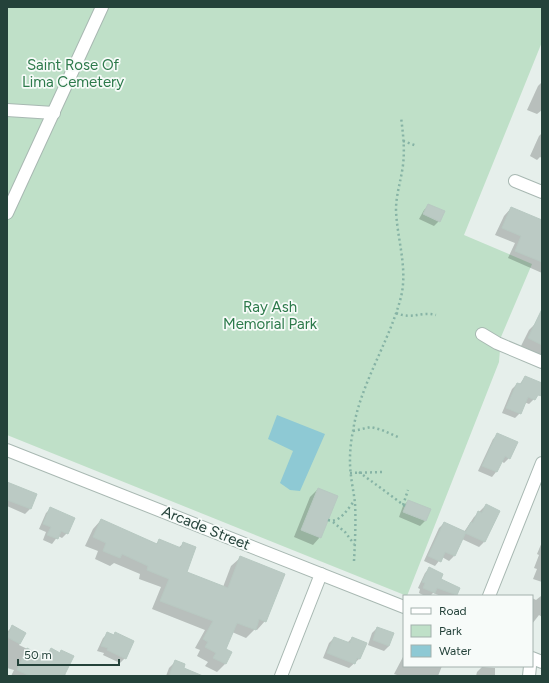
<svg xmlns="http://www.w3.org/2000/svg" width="549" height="683" viewBox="0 0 549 683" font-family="Figtree,sans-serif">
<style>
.green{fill:#bfe0c8}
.water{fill:#8ec9d4}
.shadow{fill:#0003}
.building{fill:#bbcac4;stroke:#b8c9c2}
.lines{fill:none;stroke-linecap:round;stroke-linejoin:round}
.minor-casing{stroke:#a8b8b2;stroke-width:14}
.path{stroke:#86b3a5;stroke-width:2.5;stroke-dasharray:2 3;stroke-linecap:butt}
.minor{stroke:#fff;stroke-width:12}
.labels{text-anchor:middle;stroke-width:3.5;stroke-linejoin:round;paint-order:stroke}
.park-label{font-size:15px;fill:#2d7a4b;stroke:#f7fbf9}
.street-label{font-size:15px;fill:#24423a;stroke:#f7fbf9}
</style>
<rect width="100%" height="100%" fill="#e6efeb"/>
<polygon class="green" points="7,7 542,7 542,42 464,235 532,264 501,337 499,362 407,596 7,435"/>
<polygon class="water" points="277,415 325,434 300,491 290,490 280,483 293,451 268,439"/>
<g class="shadow">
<polygon points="542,82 542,110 537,114 527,110 538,86"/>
<polygon points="542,133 542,158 540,157 537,160 530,156 539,136"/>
<polygon points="429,205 439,221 434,226 419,219 424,210"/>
<polygon points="511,208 542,221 542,273 508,258 515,243 495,235 504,216"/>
<polygon points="536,323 542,323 542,356 521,346 529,330"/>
<polygon points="525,377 534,399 529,404 524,402 520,413 515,418 502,413 512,389 517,384 519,385"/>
<polygon points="498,434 509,458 504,463 501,461 496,472 492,477 478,471 493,439"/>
<polygon points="7,486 36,495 30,509 25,514 7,506"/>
<polygon points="318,489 320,537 313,545 294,537 310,497"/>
<polygon points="408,501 430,510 425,521 420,526 399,517 403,506"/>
<polygon points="486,505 498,511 484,542 479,547 462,539 454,556 449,561 442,557 435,566 424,561 439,528 444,523 464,532 474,517"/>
<polygon points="51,508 67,533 62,538 58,536 52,544 43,540 46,532 39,529 46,513"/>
<polygon points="101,520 156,544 160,540 178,548 184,543 185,572 223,587 231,566 240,558 265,621 257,630 255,629 246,638 232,632 225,649 225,664 217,672 205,666 208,662 197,656 200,650 195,648 205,630 152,609 161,587 139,579 140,574 114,563 110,566 95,559 98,551 85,546 93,529"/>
<polygon points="542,542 542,582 533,579 537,569 534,568 539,555 537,554"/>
<polygon points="430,568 439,580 458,588 454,596 441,596 433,593 430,596 425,596 419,593 420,589 418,588 425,573"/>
<polygon points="541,596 542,597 542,617 539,615 532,624 532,598 536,600"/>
<polygon points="12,627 25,633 19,645 44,657 51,650 59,654 62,651 64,674 68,676 11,676 14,670 7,668 7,632"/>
<polygon points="377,628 389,646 384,651 368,645 372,633"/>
<polygon points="108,633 125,658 120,663 103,655 104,653 97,651 103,638"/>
<polygon points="334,638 347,643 352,638 365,643 359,659 349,668 323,658 329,643"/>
<polygon points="404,655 404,666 442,666 438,676 400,676 394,674"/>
<polygon points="176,661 183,676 166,676 169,668"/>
<polygon points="482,667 495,668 495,676 476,676 477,672"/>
</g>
<g class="building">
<polygon points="428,204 445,211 440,222 423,214"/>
<polygon points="511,207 542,220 542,262 515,251 521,236 502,228"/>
<polygon points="542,309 542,345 528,338"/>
<polygon points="525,376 542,383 542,396 538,395 535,400 528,397 521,414 506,408 517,383 521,384"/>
<polygon points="497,433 518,442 510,459 505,456 497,472 482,466"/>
<polygon points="7,482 37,494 31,509 7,500"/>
<polygon points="318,488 338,496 321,538 301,530"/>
<polygon points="408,500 431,509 426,521 403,512"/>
<polygon points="486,504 500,511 485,542 465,533 471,522 473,523 478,511 482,513"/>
<polygon points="50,507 75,518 68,534 61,531 58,539 47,535 51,527 43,524"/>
<polygon points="101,519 157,544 159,539 181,548 183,542 196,547 187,572 228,588 240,556 285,574 266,622 259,619 256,630 237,623 226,649 232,652 226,664 213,658 216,653 205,647 208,642 203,639 213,621 160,601 169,579 147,570 148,566 122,554 120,558 103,551 106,543 93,537"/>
<polygon points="444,522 466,532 455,556 445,552 441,562 428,556"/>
<polygon points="429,567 443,574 441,579 460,588 457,595 437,588 435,593 423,588 425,583 422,582"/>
<polygon points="12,625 26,633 20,644 7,637"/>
<polygon points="377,627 394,633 389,646 373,640"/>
<polygon points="107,632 114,635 115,632 134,641 126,659 107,650 108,648 101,646"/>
<polygon points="334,637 350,643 352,637 367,643 360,659 357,658 355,664 327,653"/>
<polygon points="27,648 46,658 51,648 60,653 61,650 74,656 64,676 30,676 17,670"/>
<polygon points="175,660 185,664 184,668 203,676 169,676"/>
</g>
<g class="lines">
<g class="minor-casing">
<g id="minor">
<polyline points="7,110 54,113"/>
<polyline points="515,181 542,192"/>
<polyline points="7,213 102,7"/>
<polyline points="482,334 497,343 542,362"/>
<polyline points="7,450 404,607"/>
<polyline points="489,596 542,463"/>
<polyline points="532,658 542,662"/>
<polyline points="281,676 321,574"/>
<polyline points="529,676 530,666"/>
</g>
</g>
<g class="path">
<polyline points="403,141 417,146"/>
<path d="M396 313C414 320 419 311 436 315"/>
<polyline points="353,431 371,427 382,430 398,437"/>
<polyline points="359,472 405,506"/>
<polyline points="350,473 383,472"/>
<polyline points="403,505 408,490"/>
<path d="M328 520C339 524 348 509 354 501"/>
<polyline points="333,522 345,532 354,544"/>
<path d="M354 561C355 542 356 522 355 503 354 494 352 485 351 476 349 462 350 445 353 431 360 384 389 343 401 297 408 268 397 239 396 210 396 194 401 181 403 165 405 149 403 133 401 117"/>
</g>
<use href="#minor" class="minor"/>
</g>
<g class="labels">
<g class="park-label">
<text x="73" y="70">Saint Rose Of<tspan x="73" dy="17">Lima Cemetery</tspan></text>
<text x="270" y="312">Ray Ash<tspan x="270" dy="17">Memorial Park</tspan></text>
</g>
<g class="street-label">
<text transform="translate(206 528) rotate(22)" y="5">Arcade Street</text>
</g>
</g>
<rect width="549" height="683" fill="none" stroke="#24423a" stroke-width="16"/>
<rect x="403" y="595" width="130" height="72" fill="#f7fbf9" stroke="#a3b1ad"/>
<rect x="411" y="608" width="20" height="6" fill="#ffffff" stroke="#a3b1ad"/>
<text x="439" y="615" font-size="12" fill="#24423a">Road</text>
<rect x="411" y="625" width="20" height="12" fill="#bfe0c8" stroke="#a3b1ad"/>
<text x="439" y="635" font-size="12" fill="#24423a">Park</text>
<rect x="411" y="645" width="20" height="12" fill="#8ec9d4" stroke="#a3b1ad"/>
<text x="439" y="655" font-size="12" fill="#24423a">Water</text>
<path d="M18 659v6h101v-6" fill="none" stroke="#24423a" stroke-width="2"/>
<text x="24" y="659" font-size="12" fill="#24423a" stroke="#f7fbf9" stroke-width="3" paint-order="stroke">50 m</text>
</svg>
